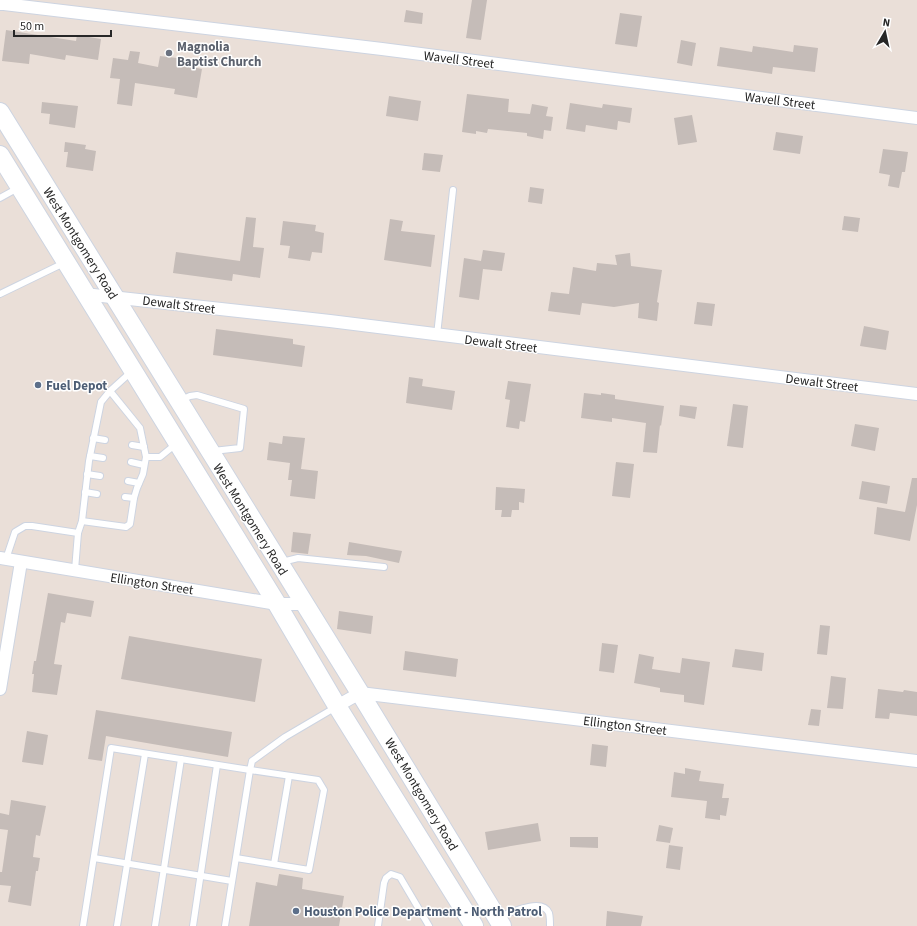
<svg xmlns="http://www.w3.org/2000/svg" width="917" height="926" viewBox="0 0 917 926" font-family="'Source Sans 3',sans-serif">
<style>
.building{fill:#c5bcb8}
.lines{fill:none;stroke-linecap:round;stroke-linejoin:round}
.service-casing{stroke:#cdd4e1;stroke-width:8}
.minor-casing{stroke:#cdd4e1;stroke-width:14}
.secondary-casing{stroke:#cdd4e1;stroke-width:20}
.service{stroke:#fff;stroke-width:6}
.minor{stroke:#fff;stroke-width:12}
.secondary{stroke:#fff;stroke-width:18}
.worship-dot{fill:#6b7280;stroke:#fff;stroke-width:1.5}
.service-dot{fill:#5c6f8a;stroke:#fff;stroke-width:1.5}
.labels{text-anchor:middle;stroke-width:3;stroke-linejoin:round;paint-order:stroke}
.worship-label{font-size:13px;font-weight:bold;fill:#5b616d;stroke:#fff;text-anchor:start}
.street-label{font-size:13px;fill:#272727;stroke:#fff}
.service-label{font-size:13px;font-weight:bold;fill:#4e5e75;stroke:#fff;text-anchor:start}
</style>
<rect width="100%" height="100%" fill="#eadfd8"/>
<g class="building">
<polygon points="472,0 487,0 481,40 466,38"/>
<polygon points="406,10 423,13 422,24 404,22"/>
<polygon points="620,13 642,16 637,47 615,44"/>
<polygon points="6,30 76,41 77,35 101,39 98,60 66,55 65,60 30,54 29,64 2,61"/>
<polygon points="681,40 696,43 692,66 677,63"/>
<polygon points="794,45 818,48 815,72 773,67 772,74 717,66 720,47 752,52 753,46 793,52"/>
<polygon points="130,51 140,52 138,63 158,67 160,56 194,60 192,67 202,69 197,98 174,94 175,89 135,83 132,106 117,104 120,79 110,78 113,58 128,60"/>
<polygon points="467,94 509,99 508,112 530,114 532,104 548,107 546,116 553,117 551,131 544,130 543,139 527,136 527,133 488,129 487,133 476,131 476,134 462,132"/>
<polygon points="389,96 421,101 418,121 386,116"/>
<polygon points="42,102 78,106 75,128 49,124 50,114 41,113"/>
<polygon points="570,103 602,108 603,104 632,108 630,123 618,121 617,130 586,125 585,132 566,129"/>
<polygon points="692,115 697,142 678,145 674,118"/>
<polygon points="776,132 803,136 800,154 773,150"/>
<polygon points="65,142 86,145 85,149 96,151 93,171 66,167 68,152 64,152"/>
<polygon points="883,149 908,152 905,172 902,172 899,188 888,186 890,175 879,173"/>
<polygon points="424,153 443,155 440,172 422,170"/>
<polygon points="530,187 544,189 542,204 528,202"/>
<polygon points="844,216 860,218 858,232 842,230"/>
<polygon points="246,217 256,218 253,247 264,248 260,278 233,274 232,281 173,273 176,252 240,261"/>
<polygon points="390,219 403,221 401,231 435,235 431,267 384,260"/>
<polygon points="283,221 316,225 315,231 324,233 322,253 312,252 310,261 288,258 290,246 280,245"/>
<polygon points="483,250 505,253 502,271 483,269 479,300 459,297 464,258 481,261"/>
<polygon points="630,253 631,266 662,270 657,302 659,303 657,321 638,318 639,303 614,307 582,303 580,315 548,311 551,292 569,294 573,267 596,271 597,263 617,265 615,255"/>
<polygon points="697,302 715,304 712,326 694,324"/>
<polygon points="864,326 889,331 886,350 860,346"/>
<polygon points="216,329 293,339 293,344 305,346 302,367 213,355"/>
<polygon points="409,377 423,379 422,386 455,391 452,410 406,403"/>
<polygon points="508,381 531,384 525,422 520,421 519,429 506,427 510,400 505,399"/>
<polygon points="584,393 601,395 601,393 615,395 615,399 664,406 661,426 660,425 657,453 643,452 646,423 612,418 612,422 581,418"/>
<polygon points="733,404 748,406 743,448 727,446"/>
<polygon points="680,405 697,407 695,419 679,416"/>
<polygon points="855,424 879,428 875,451 851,446"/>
<polygon points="283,436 305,438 301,469 318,471 315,499 290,496 292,480 288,480 290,463 267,460 269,442 282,444"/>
<polygon points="616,462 634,464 630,498 612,496"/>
<polygon points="912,478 917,478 917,505 910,541 874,534 877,507 905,512"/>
<polygon points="862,481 890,486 887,504 859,499"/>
<polygon points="496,487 525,489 524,503 519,502 519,510 512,510 511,517 501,517 502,510 495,510"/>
<polygon points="293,532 311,534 308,554 291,552"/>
<polygon points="349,542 402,551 399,563 366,556 347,555"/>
<polygon points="48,593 94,601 91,617 67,613 65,623 61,622 54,664 62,665 57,695 32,692 34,674 32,674 34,661 36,661"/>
<polygon points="339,611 373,616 371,634 337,629"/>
<polygon points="820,625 830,626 827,655 817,654"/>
<polygon points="129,636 262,659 255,702 121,679"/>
<polygon points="602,643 618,645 614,673 599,671"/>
<polygon points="735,649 764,653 762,671 732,667"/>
<polygon points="405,651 458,659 456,677 403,670"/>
<polygon points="639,654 654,657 652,669 680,673 682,658 710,662 704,705 684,702 684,695 660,692 660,688 634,683"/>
<polygon points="831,676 846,678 843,709 827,708"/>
<polygon points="878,689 903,692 904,690 917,692 917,716 890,713 889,719 875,718"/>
<polygon points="811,709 821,710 819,726 808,725"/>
<polygon points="96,710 232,732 228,757 106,736 102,761 88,759"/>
<polygon points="27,731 48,735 43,765 22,762"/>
<polygon points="592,744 608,746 606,767 590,765"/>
<polygon points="685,768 701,771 699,781 724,784 722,798 729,798 726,816 720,815 720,820 705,818 707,801 671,797 674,772 685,774"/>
<polygon points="11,800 46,806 40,836 36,835 33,857 40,858 38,871 36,871 31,906 8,902 11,886 0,885 0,872 2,872 8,830 0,829 0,813 9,815"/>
<polygon points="538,823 541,841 488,850 485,832"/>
<polygon points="659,825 673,828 670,843 656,841"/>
<polygon points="570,837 598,837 598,848 570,847"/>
<polygon points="669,845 683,847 680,870 666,868"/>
<polygon points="279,874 303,878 302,889 344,896 339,926 249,926 256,882 277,886"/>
<polygon points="607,911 643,916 641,926 606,926"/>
</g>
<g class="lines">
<g class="service-casing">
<g id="service">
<polyline points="0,198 18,188"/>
<polyline points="0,294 64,263"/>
<polyline points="437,335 453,190"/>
<polyline points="110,391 140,428 146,457 160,457 176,444"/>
<polyline points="181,400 190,396 197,395 244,409 240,448 213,451"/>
<polyline points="93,438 105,440"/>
<polyline points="132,445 144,447"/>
<polyline points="90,456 103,458"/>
<polyline points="131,462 144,465"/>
<polyline points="87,474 100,476"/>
<polyline points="128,481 139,483"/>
<polyline points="85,492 97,494"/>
<polyline points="125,497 134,498"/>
<polyline points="82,521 126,527 130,524 134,498 137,488 143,474 146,457"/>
<polyline points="6,559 15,532 25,526 32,526 78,533"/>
<polyline points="282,562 298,558 384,567"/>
<polyline points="75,570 78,533 82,521 89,461 101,402 110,391 131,372"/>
<polyline points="94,858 232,881"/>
<polyline points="274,864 289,776"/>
<path d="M499 917C510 913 542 897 549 913 550 917 550 922 550 926"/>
<polyline points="83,926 111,748 250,770 252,761 285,737 336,707"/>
<polyline points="117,926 145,754"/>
<polyline points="155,926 181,759"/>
<polyline points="193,926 217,765"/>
<polyline points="225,926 250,770 318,780 324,790 309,870 236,858"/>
<polyline points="378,926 384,883 386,878 391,874 400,877 429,926"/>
</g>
</g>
<g class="minor-casing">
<g id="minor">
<polyline points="0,4 4,4 382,49 917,118"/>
<polyline points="84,294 330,321 917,394"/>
<polyline points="0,558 277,604 304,604"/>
<polyline points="0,689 21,562"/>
<polyline points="337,706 360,693 917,761"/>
</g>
</g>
<g class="secondary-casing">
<g id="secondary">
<polyline points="0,112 360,693 502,926"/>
<polyline points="0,155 277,604 337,706 474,926"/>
</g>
</g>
<use href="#service" class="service"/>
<use href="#minor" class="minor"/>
<use href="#secondary" class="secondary"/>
</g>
<circle class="worship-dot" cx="169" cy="53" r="4"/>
<g class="service-dot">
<circle cx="38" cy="385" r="4"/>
<circle cx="296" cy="911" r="4"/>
</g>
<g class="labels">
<g class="worship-label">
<text x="177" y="51">Magnolia<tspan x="177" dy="15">Baptist Church</tspan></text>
</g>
<g class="street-label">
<text transform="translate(459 59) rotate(7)" y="5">Wavell Street</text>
<text transform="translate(780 100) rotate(7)" y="5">Wavell Street</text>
<text transform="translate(81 243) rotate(58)" y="5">West Montgomery Road</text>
<text transform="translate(179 304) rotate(7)" y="5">Dewalt Street</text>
<text transform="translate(501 343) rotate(7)" y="5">Dewalt Street</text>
<text transform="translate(822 382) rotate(7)" y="5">Dewalt Street</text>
<text transform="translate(251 519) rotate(58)" y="5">West Montgomery Road</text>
<text transform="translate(152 583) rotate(9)" y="5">Ellington Street</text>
<text transform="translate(625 725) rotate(7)" y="5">Ellington Street</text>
<text transform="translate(422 794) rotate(59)" y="5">West Montgomery Road</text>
</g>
<g class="service-label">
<text x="46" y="390">Fuel Depot</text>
<text x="304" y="916">Houston Police Department - North Patrol</text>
</g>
</g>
<g transform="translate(885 32) rotate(9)" stroke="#ffffff" stroke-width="3" paint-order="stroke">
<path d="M0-3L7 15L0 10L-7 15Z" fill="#272727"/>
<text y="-6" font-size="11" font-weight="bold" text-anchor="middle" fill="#272727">N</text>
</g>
<path d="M14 30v6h97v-6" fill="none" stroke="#272727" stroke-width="2"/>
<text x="20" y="30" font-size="12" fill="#272727" stroke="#ffffff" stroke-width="3" paint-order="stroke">50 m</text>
</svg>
